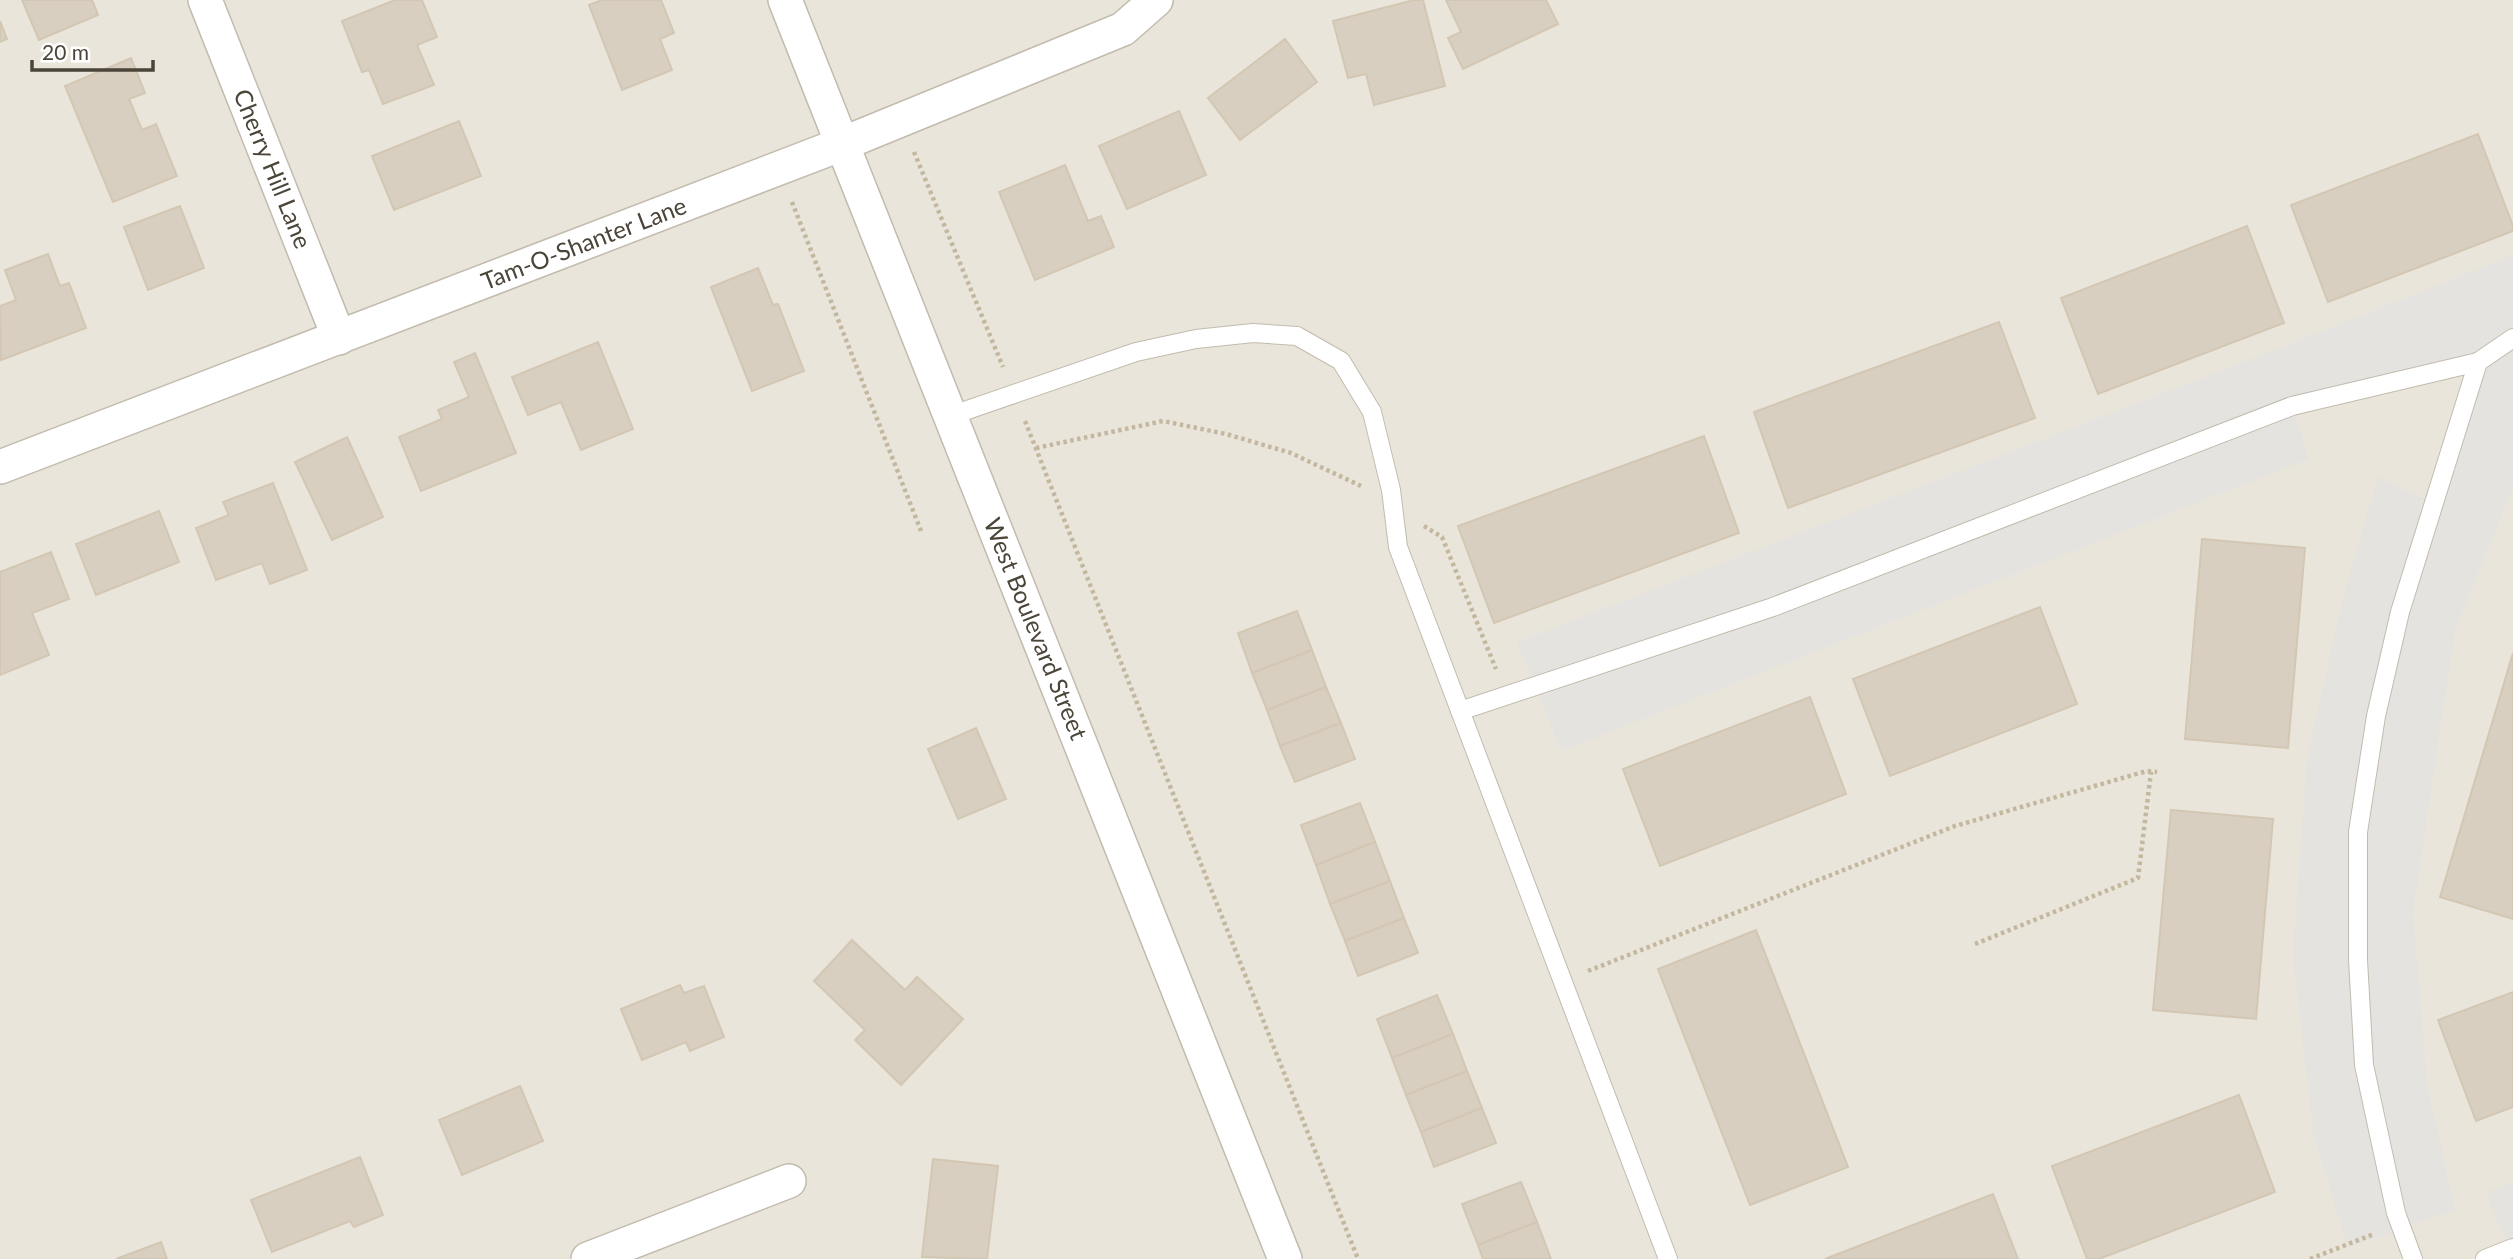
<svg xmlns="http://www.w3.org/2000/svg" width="2513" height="1259" viewBox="0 0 2513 1259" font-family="Lato,sans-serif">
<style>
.residential{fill:#eae5da}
.parking{fill:#e5e3e0}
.building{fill:#d8cfc1;stroke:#d3c7b4;stroke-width:2}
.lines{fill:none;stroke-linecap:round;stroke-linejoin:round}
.lane-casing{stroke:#c2bbae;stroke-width:20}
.street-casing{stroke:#c2bbae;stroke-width:36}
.path{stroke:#c4b79f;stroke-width:4.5;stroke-dasharray:3.5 3.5;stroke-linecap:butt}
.lane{stroke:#fff;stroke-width:18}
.street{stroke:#fff;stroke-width:33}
.labels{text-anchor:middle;stroke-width:6;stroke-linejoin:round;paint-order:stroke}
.street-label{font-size:24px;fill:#4b4439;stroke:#fff}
</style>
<rect width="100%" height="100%" fill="#f6f3ec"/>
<rect class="residential" x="0" y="0" width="2513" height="1259"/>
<g class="parking">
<polygon points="2513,255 2513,488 2455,631 2413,913 2427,1083 2455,1210 2348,1248 2313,1133 2293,955 2307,757 2345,590 2378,477 2434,503 2478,363 2293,406 2309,459 1561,751 1517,642 2275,350"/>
<polygon points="2513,1182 2513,1259 2486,1193"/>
</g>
<g class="building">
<polygon points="22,0 92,0 98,15 39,40"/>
<polygon points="395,0 422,0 437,37 417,45 434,85 383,104 369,70 362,72 342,21"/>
<polygon points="602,0 661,0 674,33 660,39 672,70 622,90 589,5"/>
<polygon points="1414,0 1423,0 1445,86 1374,105 1366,74 1348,78 1333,21"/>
<polygon points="1446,0 1546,0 1558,24 1463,69 1448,38 1461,32"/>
<polygon points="0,21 7,39 0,42"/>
<polygon points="1285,39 1317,82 1240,140 1208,98"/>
<polygon points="131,58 145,93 129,99 142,130 156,124 177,176 113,202 65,86"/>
<polygon points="1179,111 1206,175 1127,209 1099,146"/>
<polygon points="459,121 481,176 394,210 372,156"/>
<polygon points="2478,134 2513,226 2513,231 2328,302 2291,205"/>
<polygon points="1065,165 1088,221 1101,216 1114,247 1035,280 999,192"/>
<polygon points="180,206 204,268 148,290 124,227"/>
<polygon points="2247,226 2284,323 2098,394 2061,298"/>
<polygon points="48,254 60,286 69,283 86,328 1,360 0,306 16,300 5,270"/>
<polygon points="758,268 773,305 778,304 804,371 752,391 711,287"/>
<polygon points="1999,322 2035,418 1788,508 1754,412"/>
<polygon points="598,342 633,429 581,450 561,402 528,415 512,377"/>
<polygon points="475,353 516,453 421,491 399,437 442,419 438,410 469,397 454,362"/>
<polygon points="1704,436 1739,533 1494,623 1458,526"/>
<polygon points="347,437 383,517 332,540 295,462"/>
<polygon points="273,483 307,570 270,584 262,563 216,580 196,528 229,515 223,502"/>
<polygon points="159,511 179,562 96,595 76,544"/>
<polygon points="2202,539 2305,548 2288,748 2185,739"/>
<polygon points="51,552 69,599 32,613 49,655 0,675 0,572"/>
<polygon points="2040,607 2077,704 1890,776 1853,679"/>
<polygon points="1297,611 1312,650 1252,673 1238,633"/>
<polygon points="1312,650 1326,687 1267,710 1252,673"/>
<polygon points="2513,653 2513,919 2440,897"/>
<polygon points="1326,687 1341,723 1280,746 1267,710"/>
<polygon points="1810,697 1846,794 1660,866 1623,769"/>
<polygon points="1341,723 1355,759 1295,782 1280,746"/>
<polygon points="976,728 1006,799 958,819 928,749"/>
<polygon points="1360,803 1375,842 1316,865 1301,825"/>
<polygon points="2171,810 2273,819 2256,1019 2153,1010"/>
<polygon points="1375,842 1390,881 1330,904 1316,865"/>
<polygon points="1390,881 1404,918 1345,941 1330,904"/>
<polygon points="1404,918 1418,953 1358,976 1345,941"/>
<polygon points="1756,930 1848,1167 1750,1205 1658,969"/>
<polygon points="852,940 905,990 917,977 963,1019 901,1085 855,1040 865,1030 814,981"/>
<polygon points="680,985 684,993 704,986 724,1037 690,1051 686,1042 642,1060 621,1009"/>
<polygon points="2513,992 2513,1107 2476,1121 2438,1020"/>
<polygon points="1437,995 1453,1034 1392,1058 1377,1019"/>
<polygon points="1453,1034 1467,1071 1406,1095 1392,1058"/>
<polygon points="1467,1071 1482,1108 1421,1132 1406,1095"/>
<polygon points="520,1086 543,1141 462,1175 439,1120"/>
<polygon points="2239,1095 2275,1192 2099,1259 2087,1259 2052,1166"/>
<polygon points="1482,1108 1496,1143 1434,1167 1421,1132"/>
<polygon points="360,1157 383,1215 354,1227 350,1221 272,1252 251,1200"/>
<polygon points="933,1159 998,1166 987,1259 922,1257"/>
<polygon points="1521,1182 1537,1222 1478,1245 1462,1204"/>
<polygon points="1993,1194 2018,1259 1825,1259"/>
<polygon points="1537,1222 1551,1259 1483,1259 1478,1245"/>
<polygon points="161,1242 167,1259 116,1259"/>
</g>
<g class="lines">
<g class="lane-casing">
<g id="lane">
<polyline points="950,416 1136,352 1196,339 1253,333 1297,336 1341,361 1372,412 1391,490 1398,547 1668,1259"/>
<polyline points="1460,711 1773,607 2292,406 2478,362"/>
<polyline points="2413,1259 2396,1213 2364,1065 2358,960 2358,832 2376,716 2400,612 2478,362 2513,338"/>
<polyline points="2485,1259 2513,1248"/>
</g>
</g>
<g class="street-casing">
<g id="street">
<polyline points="205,0 339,338"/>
<polyline points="785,0 1285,1259"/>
<polyline points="0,467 842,144 1123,29 1156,0"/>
<polyline points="588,1259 789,1181"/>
</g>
</g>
<g class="path">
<polyline points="914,152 1003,367"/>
<polyline points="792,202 921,531"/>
<polyline points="1025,421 1358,1259"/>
<polyline points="1036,448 1163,421 1226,434 1291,453 1361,486"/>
<polyline points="1424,526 1442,537 1496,669"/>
<polyline points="1975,944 2138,878 2151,772"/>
<polyline points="1588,971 1955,826 2147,771 2157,772"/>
<polyline points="2310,1259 2374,1234"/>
</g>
<use href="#lane" class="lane"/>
<use href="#street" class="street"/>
</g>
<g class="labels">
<g class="street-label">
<text transform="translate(272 169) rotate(68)" y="8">Cherry Hill Lane</text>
<text transform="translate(584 244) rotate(-21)" y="8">Tam-O-Shanter Lane</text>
<text transform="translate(1035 629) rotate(68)" y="8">West Boulevard Street</text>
</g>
</g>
<path d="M32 60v10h121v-10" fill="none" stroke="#4b4439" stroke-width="3.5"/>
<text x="42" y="60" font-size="21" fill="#4b4439" stroke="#ffffff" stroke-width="5" paint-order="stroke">20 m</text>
</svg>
